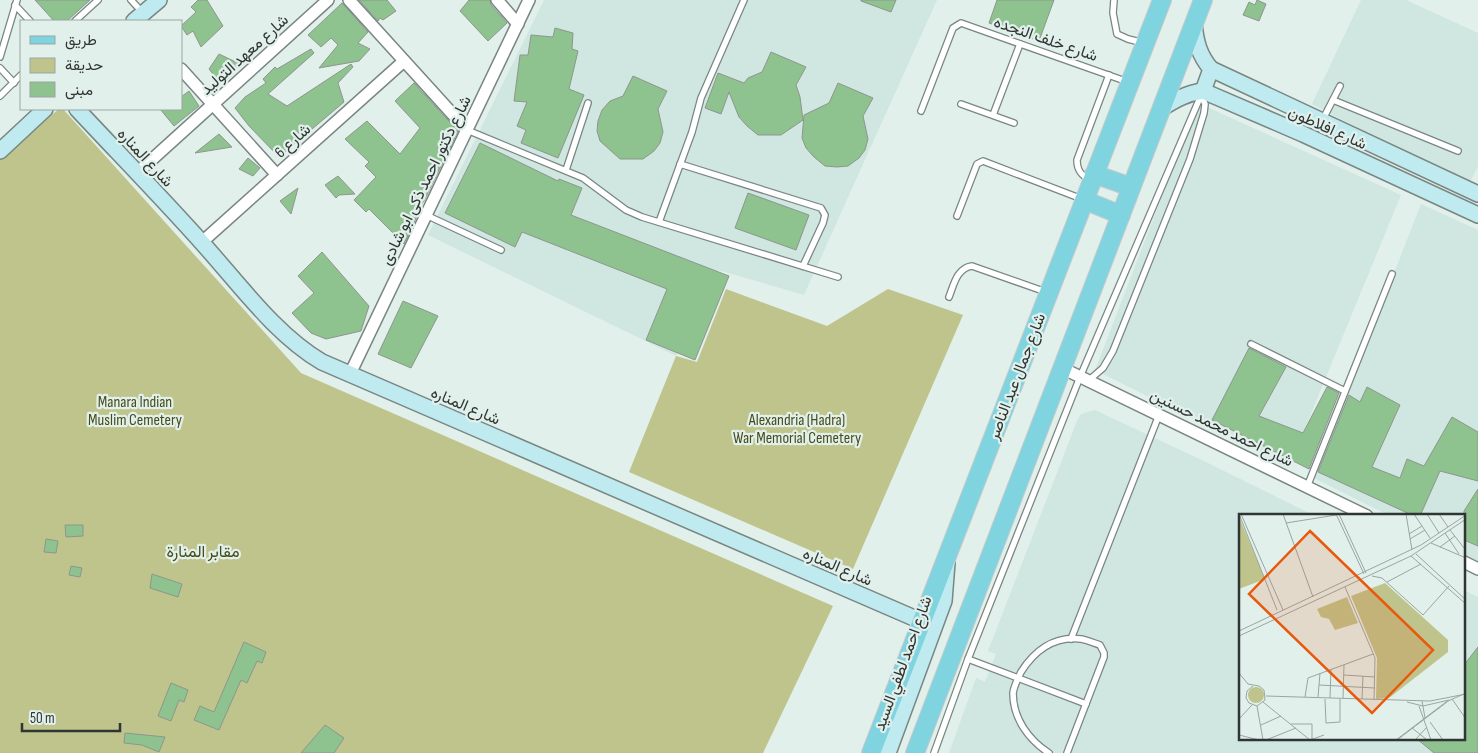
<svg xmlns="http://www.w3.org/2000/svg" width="1478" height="753" viewBox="0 0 1478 753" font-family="'Sofia Sans Condensed',Vazirmatn,sans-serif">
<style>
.built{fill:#d0e6e0}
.green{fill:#bec48b}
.building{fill:#8ec28f;stroke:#8e968e}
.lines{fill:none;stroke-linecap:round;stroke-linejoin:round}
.lane-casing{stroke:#798682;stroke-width:8}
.street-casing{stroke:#798682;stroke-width:14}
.secondary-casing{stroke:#798682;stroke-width:18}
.primary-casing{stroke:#c9caca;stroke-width:20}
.lane{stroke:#fff;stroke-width:5.5}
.street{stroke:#fff;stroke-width:11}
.secondary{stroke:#bfeaef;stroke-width:15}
.primary{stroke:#7fd4df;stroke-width:18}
.labels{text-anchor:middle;stroke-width:4.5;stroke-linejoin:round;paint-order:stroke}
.street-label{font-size:16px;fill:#2f3533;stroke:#e2f0ec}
.park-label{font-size:16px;fill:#474b19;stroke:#e2f0ec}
.inset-road{fill:none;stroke:#9aa5a2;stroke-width:1}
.view{fill:#e8590c;fill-opacity:0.15;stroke:#e8590c;stroke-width:2.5}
.inset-edge{fill:none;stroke:#2f3533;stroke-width:2.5}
</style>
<rect width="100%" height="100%" fill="#e2f0ec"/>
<g class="built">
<polygon points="544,0 937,0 804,295 718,270 676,356 428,235"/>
<polygon points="1361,0 1406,0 1478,33 1478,166 1468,186 1312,104"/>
<polygon points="1198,103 1401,195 1289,467 1095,370"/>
<polygon points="1421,204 1478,230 1478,561 1464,554 1464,516 1388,515 1314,478"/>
<polygon points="1095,410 1206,462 1313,515 1240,516 1240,739 1464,739 1464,590 1478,597 1478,753 949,753 976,678 985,682 996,654 988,651 1077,421 1080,415 1084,413"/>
</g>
<g class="green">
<polygon points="59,109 63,109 301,373 833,606 763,753 0,753 0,159 2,155"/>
<polygon points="726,289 827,326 888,289 963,315 853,569 629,472 676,356 697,362"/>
</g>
<g class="building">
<polygon points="35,0 90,0 67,21 54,21"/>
<polygon points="198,0 207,0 223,26 201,47 193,31 187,35 181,26 196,12 191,7"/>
<polygon points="359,0 387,0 396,11 383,20 380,18 378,21"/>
<polygon points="469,0 490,0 491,5 507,23 488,41 460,11"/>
<polygon points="861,0 896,0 891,12 861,1"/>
<polygon points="997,0 1054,0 1039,41 989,23"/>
<polygon points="1257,0 1266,4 1259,21 1243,15 1249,2 1255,5"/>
<polygon points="342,3 368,32 358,43 370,49 359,61 319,68 338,45 331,38 321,47 308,35"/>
<polygon points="555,28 573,33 572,49 578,51 569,89 584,95 558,158 521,143 526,130 517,126 527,102 514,101 520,55 528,55 531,35 553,37"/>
<polygon points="311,49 314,53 268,94 287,106 351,64 353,67 338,83 344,102 279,157 249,126 235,108 245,97 266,83 263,79 275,67 277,69"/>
<polygon points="771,52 806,67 796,85 800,97 803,120 781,135 758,135 747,126 739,117 729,92 721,114 705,108 718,73 744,83 748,78 762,72"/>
<polygon points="219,54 240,64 220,83 209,69"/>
<polygon points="633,76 667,91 658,109 663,132 660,143 654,151 643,159 620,159 600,141 597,131 598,121 602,110 610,101 623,96"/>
<polygon points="414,83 458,131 424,201 414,213 417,216 404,244 369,209 366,212 354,200 376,177 365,166 369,162 345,139 367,121 400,154 420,128 395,101"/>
<polygon points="838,83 873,98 863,116 868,139 865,150 859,158 848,166 837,167 825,166 814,157 806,148 802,138 804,115 829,103"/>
<polygon points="189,91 199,106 174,126 160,109 181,109 181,97"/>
<polygon points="219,134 232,147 195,153"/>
<polygon points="480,143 558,181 559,179 582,188 571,215 729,276 695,360 646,340 667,289 522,232 515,247 445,213"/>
<polygon points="248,158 260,168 253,176 239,169"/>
<polygon points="338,176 355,194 339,195 336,198 325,185"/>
<polygon points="298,188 291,214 280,201"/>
<polygon points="748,193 809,215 796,250 735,228"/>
<polygon points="322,252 369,306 361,331 326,339 311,333 292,313 314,293 298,276"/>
<polygon points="403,301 438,316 411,368 378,354"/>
<polygon points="1249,348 1286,367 1259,416 1303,433 1327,387 1339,393 1309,469 1212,420"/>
<polygon points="1367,387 1400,405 1372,467 1400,478 1407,459 1424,466 1452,417 1478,432 1478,481 1440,471 1420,516 1414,516 1318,472 1349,395 1360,402"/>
<polygon points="1478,489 1478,546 1464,540 1464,511"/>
<polygon points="65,525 83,525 83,536 66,537"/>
<polygon points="46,539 58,541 56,553 44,552"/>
<polygon points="71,566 82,568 80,577 69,575"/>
<polygon points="152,574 182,584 178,597 150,588"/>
<polygon points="244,642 266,652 262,663 257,661 247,683 241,680 219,730 194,720 200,706 214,712"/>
<polygon points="1478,647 1478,753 1434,753 1417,739 1464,739 1464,665"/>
<polygon points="171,683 188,690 184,702 179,700 171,721 158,716"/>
<polygon points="325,725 344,738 334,753 301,753"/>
<polygon points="125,733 165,737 159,752 142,745 124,743"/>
</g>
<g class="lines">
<g class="lane-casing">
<g id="lane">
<polyline points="131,0 143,13"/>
<polyline points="1114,0 1113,13 1117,34 1128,39 1144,43"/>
<polyline points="15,5 30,21"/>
<polyline points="75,21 98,0"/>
<polyline points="0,57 17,0"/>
<polyline points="0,68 14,83"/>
<polyline points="0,96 21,75"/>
<polyline points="1333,100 1458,151"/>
<polyline points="961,104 1014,123"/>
<polyline points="921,111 953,28 961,23 1128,82"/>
<polyline points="993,115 1020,44"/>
<polyline points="1322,121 1340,86"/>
<polyline points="467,130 583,178 626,210 642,217 838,277"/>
<polyline points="680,164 821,208 825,215 823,223 803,266"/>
<polyline points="566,170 588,103"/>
<path d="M1091 180C1081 176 1077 170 1077 160L1109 75"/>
<polyline points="426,215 501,250"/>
<polyline points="957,216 977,164 983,161 1082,199"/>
<polyline points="659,222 692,132 701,98 744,0"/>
<path d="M949 297C954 284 957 268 972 266L1046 292"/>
<polyline points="1251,344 1345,391"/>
<polyline points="1088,381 1103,368 1113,351 1190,159 1204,113 1205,104 1201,95"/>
<polyline points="1307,487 1392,274"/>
<polyline points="1071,639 1159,415"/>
<polyline points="968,659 1086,704"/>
<polyline points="934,753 968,659 1080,377 1202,93"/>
<path d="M1049 753C1029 740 1013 719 1013 693 1014 686 1018 678 1021 672 1035 650 1055 636 1081 639 1087 640 1094 643 1100 645L1104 653V657L1067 753"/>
</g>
</g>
<g class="street-casing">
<g id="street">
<polyline points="349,0 467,130"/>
<polyline points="497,0 518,24"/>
<polyline points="181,69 277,175"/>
<polyline points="137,173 328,0"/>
<polyline points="202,242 404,61"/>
<polyline points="1062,368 1367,516"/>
<polyline points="350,374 529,0"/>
<polyline points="1464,562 1478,569"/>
</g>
</g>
<g class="secondary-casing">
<g id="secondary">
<polyline points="134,21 159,0"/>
<path d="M1194 24C1196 42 1199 55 1211 69L1203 91"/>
<polyline points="1211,69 1478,194"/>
<path d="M1162 108C1175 100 1187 93 1203 91L1303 134 1478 215"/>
<path d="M77 109C119 154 163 199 204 245 240 285 276 335 322 362L921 621"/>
<polyline points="0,151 45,109"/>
<polyline points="888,753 944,601 947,563"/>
</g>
</g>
<g class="primary-casing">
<g id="primary">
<polyline points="1094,174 1131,187"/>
<polyline points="1084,200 1121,215"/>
<polyline points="871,753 1162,0"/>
<polyline points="915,753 1203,0"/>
</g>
</g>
<use href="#lane" class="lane"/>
<use href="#street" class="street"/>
<use href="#secondary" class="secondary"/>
<use href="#primary" class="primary"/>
</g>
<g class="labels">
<g class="street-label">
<text transform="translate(1046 38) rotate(19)" y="6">شارع خلف النجده</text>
<text transform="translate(244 54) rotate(-42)" y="6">شارع معهد التوليد</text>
<text transform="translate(1328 127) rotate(24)" y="6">شارع افلاطون</text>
<text transform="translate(292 140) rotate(-42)" y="6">شارع 6</text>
<text transform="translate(146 157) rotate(47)" y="6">شارع المناره</text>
<text transform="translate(425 180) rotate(-64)" y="6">شارع دكتور احمد ذكى ابو شادى</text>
<text transform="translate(1016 376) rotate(-69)" y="6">شارع جمال عبد الناصر</text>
<text transform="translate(466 405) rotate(23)" y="6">شارع المناره</text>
<text transform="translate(1222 427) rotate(26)" y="6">شارع احمد محمد حسنين</text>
<text transform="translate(838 566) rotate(23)" y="6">شارع المناره</text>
<text transform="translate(902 663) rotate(-70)" y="6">شارع احمد لطفي السيد</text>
</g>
<g class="park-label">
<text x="135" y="407">Manara Indian<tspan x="135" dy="18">Muslim Cemetery</tspan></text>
<text x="797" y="425">Alexandria (Hadra)<tspan x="797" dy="18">War Memorial Cemetery</tspan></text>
<text x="203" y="557">مقابر المنارة</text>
</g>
</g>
<g transform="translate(1239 514)">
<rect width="226" height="226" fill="#e2f0ec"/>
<path d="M0 3 26 65 0 75ZM146 69 209 126V138L150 184 137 185 138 144 112 82ZM108 83 119 109 96 116 90 105 82 103 78 95ZM9 181a8 8 0 1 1 16 0a8 8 0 1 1-16 0Z" fill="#bec48b"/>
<path class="inset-road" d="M0 0 38 96M2 0 44 96M44 0 74 83M97 0 125 60M100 0 127 59M167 0 173 36M175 0 191 24M188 0 200 19M200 0 209 13M47 9 97 1M211 16 225 34M206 19 220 40M170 20 183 12M171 25 186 16M192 29 227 44M201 33 216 22M177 40 227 86M172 42 227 90M133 62 143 64 184 101 210 72M148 68 182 50M106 73 136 144 135 186M0 117 182 31 227 1M0 122 172 42 227 5M0 159 9 170 20 172 25 176 26 186 18 192 10 189 7 184 8 177 14 172M105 161 136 163M80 171 136 174M27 182 191 187 227 180M66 183 69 164 134 140M79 183 81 159M91 184 92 155M104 184 105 151M86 185 87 209 101 208V185M123 185 124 162M213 185 227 205M183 187 186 204M24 188 71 226 85 221M168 188 184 192 210 186M18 192 24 226M180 192 192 226M0 205 13 191M191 208 204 226M52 210H73V225M22 211 42 202M173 214 187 225M0 221 20 226M177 225 188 213M27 226 57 214M157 226 207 188 227 179M158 226 208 188"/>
<path class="view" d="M71 17 194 136 133 199 10 80Z"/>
<rect width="226" height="226" class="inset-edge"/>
</g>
<rect x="20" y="20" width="162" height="90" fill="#e2f0ec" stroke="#9aa5a2"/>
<rect x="30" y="36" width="25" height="8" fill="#7fd4df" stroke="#9aa5a2"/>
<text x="65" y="45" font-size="15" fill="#2f3533">طريق</text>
<rect x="30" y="58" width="25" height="15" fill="#bec48b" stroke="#9aa5a2"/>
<text x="65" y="70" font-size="15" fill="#2f3533">حديقة</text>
<rect x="30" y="82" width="25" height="15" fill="#8ec28f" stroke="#9aa5a2"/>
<text x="65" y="95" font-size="15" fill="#2f3533">مبنى</text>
<path d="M22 723v8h98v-8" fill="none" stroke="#2f3533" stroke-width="2.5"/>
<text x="30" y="723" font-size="15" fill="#2f3533" stroke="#e2f0ec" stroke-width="4" paint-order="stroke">50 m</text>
</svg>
